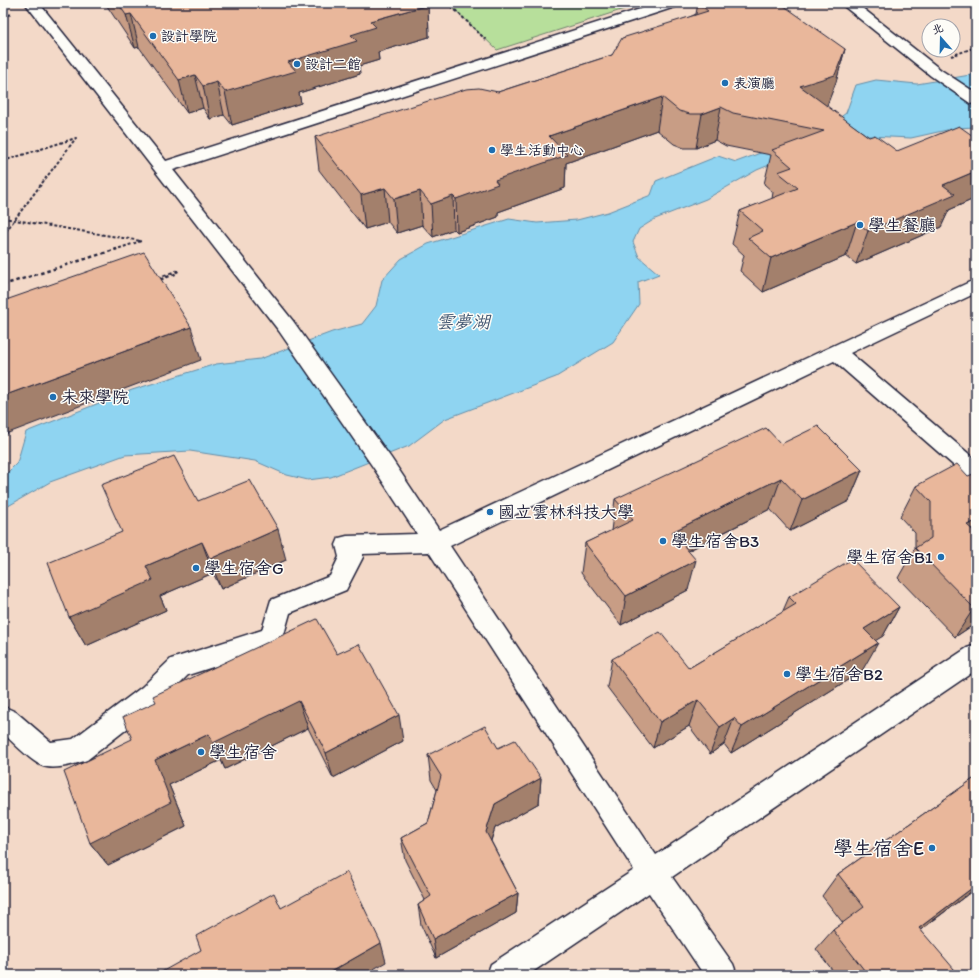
<svg xmlns="http://www.w3.org/2000/svg" width="979" height="978" viewBox="0 0 979 978" font-family="Itim,'LXGW WenKai TC',sans-serif">
<style>
.built{fill:#f3d9c8;fill-rule:evenodd}
.green{fill:#b7df9b;stroke:#6c806b}
.water{fill:#8fd4f1;stroke:#638da8}
.lines{fill:none;stroke-linecap:round;stroke-linejoin:round}
.minor-casing{stroke:#22223b;stroke-width:3}
.path-far1{stroke:#22223b;stroke-width:2;stroke-dasharray:3 2;stroke-linecap:butt}
.path{stroke:#22223b;stroke-width:2.5;stroke-dasharray:3.5 3;stroke-linecap:butt}
.minor{fill:#fdfcf7;fill-rule:evenodd}
.wall{fill:#c89d85;stroke:#22223b}
.shaded-wall{fill:#a3806c;stroke:#22223b}
.building{fill:#e9b79b;stroke:#22223b}
.poi-dot{fill:#1f6fb2;stroke:#fdfcf7;stroke-width:1.5}
.labels{text-anchor:middle;stroke-width:3;stroke-linejoin:round;paint-order:stroke}
.far-poi-label{font-size:14px;fill:#22223b;stroke:#fdfcf7;text-anchor:start}
.poi-label{font-size:17px;fill:#22223b;stroke:#fdfcf7;text-anchor:start}
.water-label{font-size:18px;font-style:italic;fill:#435772;stroke:#fdfcf7}
.near-poi-label{font-size:20px;fill:#22223b;stroke:#fdfcf7;text-anchor:end}
</style>
<rect width="100%" height="100%" fill="#f7e7db"/>
<filter id="ink" filterUnits="userSpaceOnUse"><feTurbulence type="fractalNoise" baseFrequency=".025" numOctaves="2"/><feDisplacementMap in="SourceGraphic" scale="8" xChannelSelector="R" yChannelSelector="G"/><feConvolveMatrix kernelMatrix="1 2 1 2 8 2 1 2 1" color-interpolation-filters="sRGB"/></filter>
<g filter="url(#ink)">
<path class="built" d="M3 3H976V975H3ZM929 26H953V50H929Z"/>
<polygon class="green" points="448,3 643,3 497,50"/>
<polygon class="water" points="976,74 976,127 956,128 911,138 869,136 818,145 757,170 706,199 655,219 639,229 633,242 639,257 659,274 638,282 639,304 613,342 556,377 445,419 409,446 331,477 308,480 287,475 255,461 190,451 125,455 50,482 3,509 3,477 17,463 26,432 132,390 216,364 260,359 332,332 362,324 376,306 382,280 401,259 428,244 509,219 537,223 577,220 608,212 651,195 656,181 718,156 736,162 823,130 846,113 856,85 876,80 917,84"/>
<g class="lines">
<g class="minor-casing">
<g id="minor">
<path d="M25 3H39L166 161 659 3H680L678 6 173 170 293 321 391 458 439 530 976 279V293L850 353 976 460V480L968 478 834 361 450 546 656 855 967 648 976 645V670L672 877 733 964 737 975H704L649 893 528 975H487L491 964 634 870 429 552 362 554 363 557 346 590 290 613 281 645 188 675 160 703 87 760C76 764 59 769 47 767 35 766 13 742 3 733V710L7 708 16 712 51 742 73 739 142 687 171 659 262 630 271 600 330 576 339 557 336 545 339 538 347 536 417 534 375 470 279 331Z"/>
<polygon points="840,3 856,3 941,70 976,93 976,105 970,103 931,76"/>
</g>
</g>
<g class="path-far1">
<polyline points="448,3 486,40"/>
<polyline points="3,16 12,14"/>
<polyline points="951,56 976,47"/>
<polyline points="3,161 76,138 3,235"/>
<polyline points="3,218 141,241 114,250"/>
</g>
<g class="path">
<polyline points="157,278 177,271 178,273 159,280"/>
<polyline points="3,285 117,249"/>
</g>
<use href="#minor" class="minor"/>
</g>
<g class="wall">
<polygon points="105,3 426,3 428,5 429,37 378,52 379,60 359,66 360,74 299,93 301,103 232,125 224,115 210,119 203,108 187,113 139,47 135,48"/>
<polygon points="698,3 845,49 836,82 826,106 869,137 897,151 976,138 976,198 949,210 941,227 856,264 846,256 763,292 740,271 744,255 732,244 740,211 772,199 773,192 764,184 771,155 726,146 715,140 696,148 684,148 674,144 657,130 566,163 565,188 498,212 498,217 457,232 454,229 433,237 422,225 397,233 388,222 365,229 319,170 315,137 498,92 612,55 696,14"/>
<polygon points="781,444 862,470 849,501 790,531 770,509 688,551 688,590 621,625 581,573 585,543 611,531 615,499"/>
<polygon points="968,476 976,623 955,637 898,578 915,548 915,533 900,517 916,486"/>
<polygon points="198,501 286,560 221,589 213,573 160,596 166,610 86,646 69,617"/>
<polygon points="789,597 899,607 883,636 875,640 862,671 731,753 724,744 710,754 689,726 653,748 607,687 612,659 689,668 782,613"/>
<polygon points="337,654 403,741 333,778 308,728 225,769 221,760 169,785 186,826 108,865 90,843 132,739"/>
<polygon points="498,748 541,778 539,803 495,828 491,841 518,893 516,913 436,958 421,925 418,905 425,900 405,860 401,838 428,823 437,790 431,780 428,755"/>
<polygon points="976,777 976,888 921,930 946,975 836,975 816,949 833,930 843,923 822,896 838,874"/>
</g>
<g class="shaded-wall">
<polygon points="428,5 429,37 378,52 379,60 359,66 360,74 299,93 301,103 232,125 225,92 288,62 351,35 370,21"/>
<polygon points="131,14 139,47 135,48 126,15"/>
<polygon points="845,49 836,82 826,108 800,86"/>
<polygon points="195,75 203,108 187,113 179,80"/>
<polygon points="217,82 224,115 210,119 203,86"/>
<polygon points="662,97 657,130 566,163 565,188 498,212 498,217 457,232 456,199 495,180 549,136"/>
<polygon points="721,107 715,140 696,148 702,114"/>
<polygon points="976,171 976,198 949,210 941,227 856,264 868,231 943,185"/>
<polygon points="385,188 388,222 365,229 361,195"/>
<polygon points="420,191 422,225 397,233 394,199"/>
<polygon points="453,196 454,229 433,237 431,204"/>
<polygon points="857,222 846,256 763,292 771,258"/>
<polygon points="191,327 201,360 3,435 3,396"/>
<polygon points="862,470 849,501 790,531 802,500"/>
<polygon points="781,478 770,509 665,562 672,532"/>
<polygon points="976,521 976,543 967,525"/>
<polygon points="278,529 286,560 221,589 210,559"/>
<polygon points="202,542 213,573 160,596 166,610 86,646 69,617 146,566"/>
<polygon points="696,560 688,590 621,625 626,596"/>
<polygon points="899,607 883,636 849,657 864,629"/>
<polygon points="976,607 976,623 955,637 974,608"/>
<polygon points="878,643 862,671 731,753 742,727"/>
<polygon points="698,700 689,726 653,748 660,722"/>
<polygon points="299,701 308,728 225,769 221,760 169,785 186,826 108,865 90,843 155,760 209,734"/>
<polygon points="399,715 403,741 333,778 326,753"/>
<polygon points="734,718 724,744 710,754 720,727"/>
<polygon points="541,778 539,803 495,828 486,855 486,832 495,804"/>
<polygon points="976,885 976,888 898,947 919,928"/>
<polygon points="518,893 516,913 436,958 433,939"/>
<polygon points="381,943 386,962 363,975 325,975"/>
</g>
<g class="building">
<polygon points="118,3 426,3 428,5 370,21 376,27 351,35 357,41 288,62 296,71 225,92 217,82 203,86 195,75 179,80 131,14 126,15"/>
<polygon points="698,3 780,3 845,49 835,75 800,86 869,137 875,135 897,151 959,126 976,138 976,171 943,185 955,194 868,231 857,222 771,258 748,238 763,231 740,211 798,188 778,172 792,167 772,150 824,131 733,113 721,107 702,114 690,114 679,111 662,97 549,136 567,155 495,180 498,184 456,199 453,196 431,204 420,191 394,199 385,188 361,195 315,137 466,89 479,88 498,92 612,55 622,38 708,11"/>
<polygon points="144,252 191,327 3,396 3,301"/>
<polygon points="818,426 862,470 802,500 781,478 672,532 696,560 626,596 585,543 633,520 615,499 766,428 781,444"/>
<polygon points="174,456 198,501 250,480 278,529 210,559 202,542 146,566 153,580 69,617 48,563 122,532 101,485"/>
<polygon points="957,464 968,476 976,473 976,521 967,525 976,533 976,607 974,608 915,548 931,538 931,502 916,486"/>
<polygon points="852,559 899,607 864,629 878,643 742,727 734,718 720,727 698,700 660,722 612,659 660,632 689,668 796,604 789,597"/>
<polygon points="317,619 337,654 359,644 399,715 326,753 299,701 213,743 209,734 155,760 171,802 90,843 64,772 132,739 123,717 156,702 153,696"/>
<polygon points="485,726 498,748 515,740 541,778 495,804 486,832 518,893 433,939 418,905 431,896 401,838 428,823 441,776 428,755"/>
<polygon points="976,777 976,885 919,928 954,969 946,975 868,975 833,930 864,907 838,874"/>
<polygon points="347,872 381,943 325,975 156,975 201,950 196,936 274,893 281,908"/>
</g>
</g>
<g class="poi-dot">
<circle cx="153" cy="36" r="4"/>
<circle cx="297" cy="64" r="4"/>
<circle cx="725" cy="83" r="4"/>
<circle cx="492" cy="150" r="4"/>
<circle cx="860" cy="225" r="4"/>
<circle cx="53" cy="397" r="4"/>
<circle cx="490" cy="512" r="4"/>
<circle cx="663" cy="541" r="4"/>
<circle cx="941" cy="557" r="4"/>
<circle cx="196" cy="568" r="4"/>
<circle cx="787" cy="674" r="4"/>
<circle cx="201" cy="752" r="4"/>
<circle cx="932" cy="848" r="4"/>
</g>
<g class="labels">
<g class="far-poi-label">
<text x="161" y="41">設計學院</text>
<text x="305" y="69">設計二館</text>
<text x="733" y="88">表演廳</text>
<text x="500" y="155">學生活動中心</text>
</g>
<g class="poi-label">
<text x="868" y="231">學生餐廳</text>
<text x="61" y="403">未來學院</text>
<text x="498" y="518">國立雲林科技大學</text>
<text x="671" y="547">學生宿舍B3</text>
<text x="933" y="563" text-anchor="end">學生宿舍B1</text>
<text x="204" y="574">學生宿舍G</text>
<text x="795" y="680">學生宿舍B2</text>
<text x="209" y="758">學生宿舍</text>
</g>
<g class="water-label">
<text x="463" y="328">雲夢湖</text>
</g>
<g class="near-poi-label">
<text x="924" y="855">學生宿舍E</text>
</g>
</g>
<rect width="979" height="978" fill="none" stroke="#fdfcf7" stroke-width="16"/>
<rect x="8" y="8" width="963" height="962" fill="none" stroke="#22223b" stroke-width="1.5" filter="url(#ink)"/>
<g transform="translate(941 38) rotate(340)"><circle r="19" fill="#fdfcf7" stroke="#a5a5ac"/>
<path d="M0-3L7 15L0 10L-7 15Z" fill="#1f6fb2"/>
<text y="-6" font-size="11" font-weight="bold" text-anchor="middle" fill="#22223b">北</text>
</g>
</svg>
